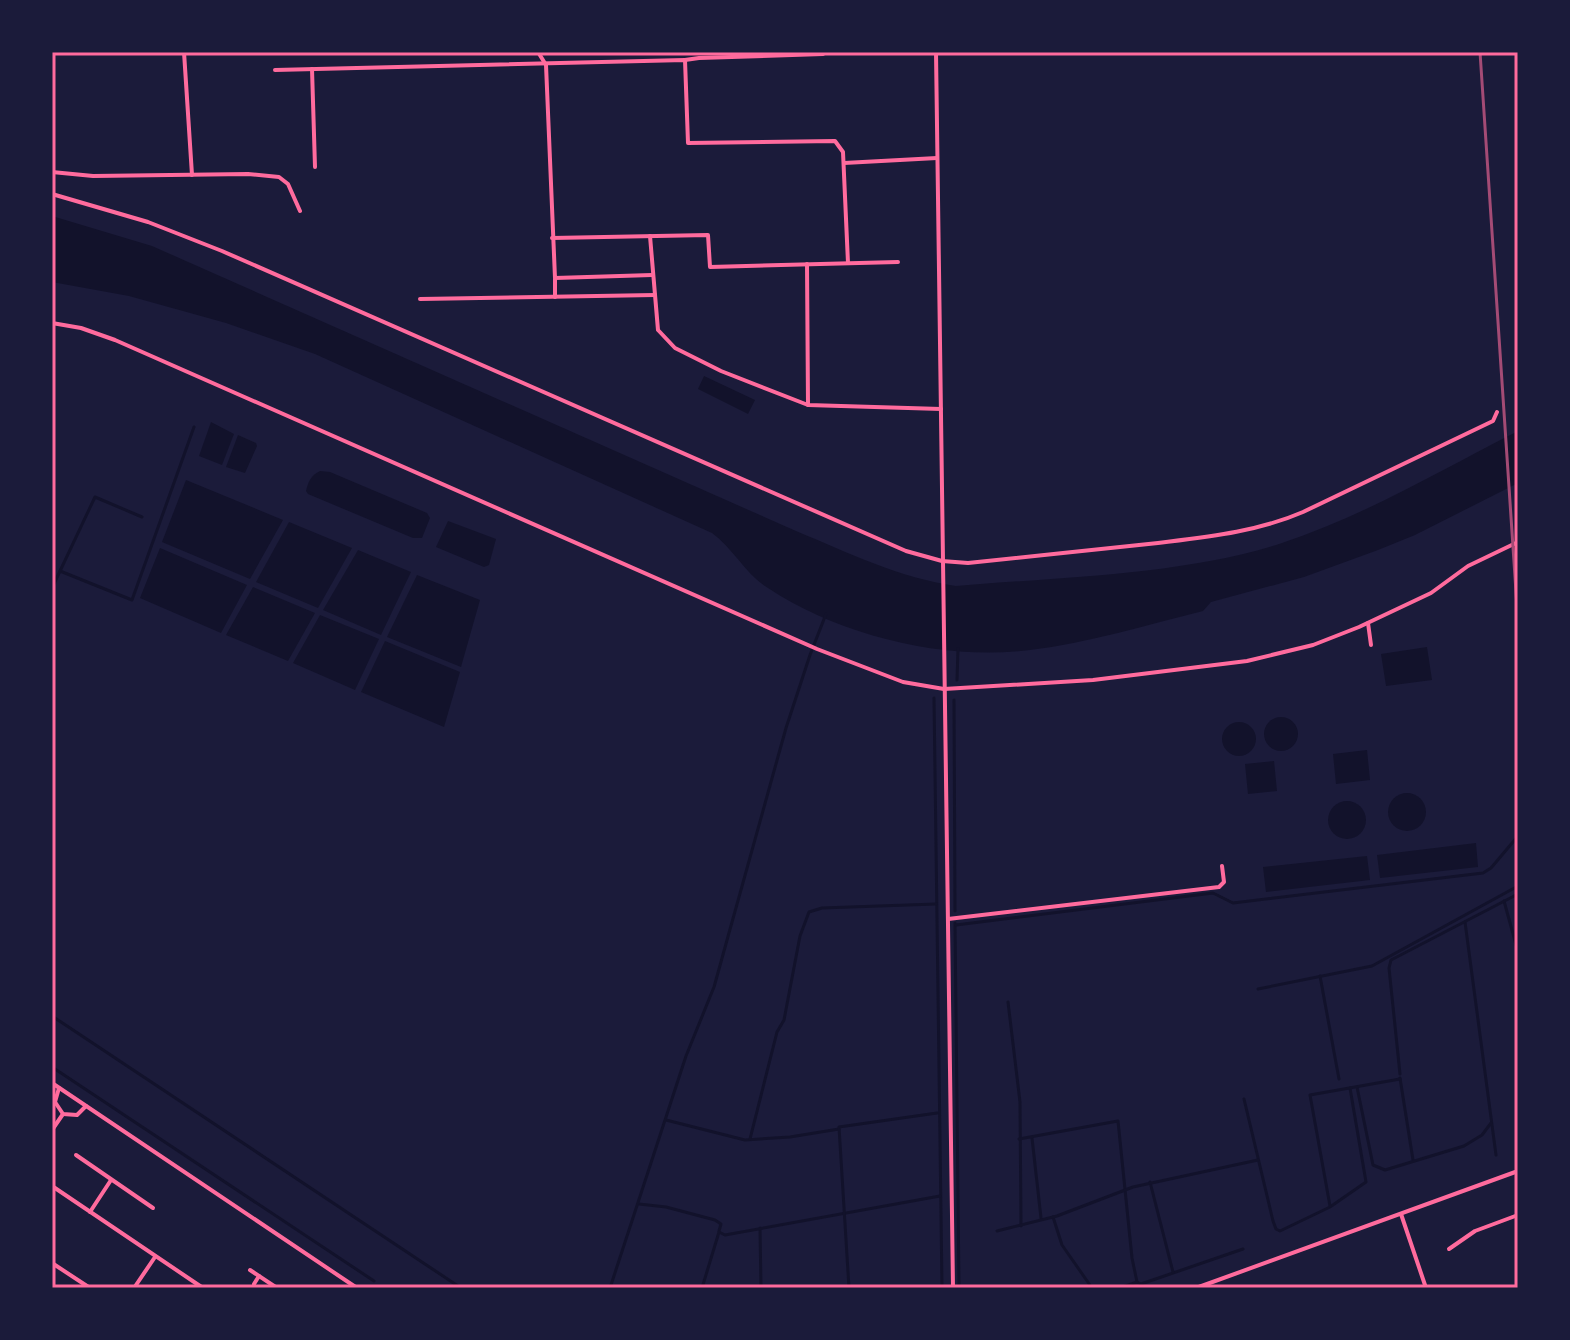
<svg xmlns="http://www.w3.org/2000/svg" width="1570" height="1340" viewBox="0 0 1570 1340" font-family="'Zilla Slab',serif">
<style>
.water{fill:#12122b}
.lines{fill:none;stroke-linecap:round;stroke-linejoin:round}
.stream{stroke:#12122b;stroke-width:3}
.minor{stroke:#ff6b9d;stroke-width:4}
.tertiary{stroke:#ff6b9d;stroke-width:4}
.rail{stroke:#a44b75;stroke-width:3}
.neatline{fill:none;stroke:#ff6b9d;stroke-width:3}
</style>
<rect width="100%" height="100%" fill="#1b1b3a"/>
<g class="water">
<path d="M52 216 152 246 796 531C849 553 900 578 956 586 1059 577 1184 575 1282 543 1364 516 1441 470 1518 431V483L1415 535 1378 550 1304 577 1211 602 1203 611C1146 625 1088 643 1030 650 944 661 841 636 768 588 746 575 733 548 712 533L315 354 226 323 129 296 52 282Z"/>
<polygon points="704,376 755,400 748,414 698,389"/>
<polygon points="211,422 234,434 222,465 199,456"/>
<polygon points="238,435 256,443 257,446 245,473 226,467"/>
<path d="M320 471 330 472 427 513 430 518 422 538H413L308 494 306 491C308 482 311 475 320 471Z"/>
<polygon points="186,480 283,520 250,579 162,542"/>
<polygon points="448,521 496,539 489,565 484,567 436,547"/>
<polygon points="289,522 352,548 318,608 256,582"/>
<polygon points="160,548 247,585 221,633 140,598"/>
<polygon points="358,550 411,572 381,635 323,610"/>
<polygon points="417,575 480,600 461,667 387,637"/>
<polygon points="253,587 315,613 288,661 226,635"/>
<polygon points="320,615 379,639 355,690 293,663"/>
<polygon points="385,641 460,672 444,727 361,692"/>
<polygon points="1427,647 1432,680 1386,686 1381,654"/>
<circle cx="1281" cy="734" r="17"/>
<circle cx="1239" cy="739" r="17"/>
<polygon points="1367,750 1370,780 1336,784 1333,754"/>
<polygon points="1274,761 1277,791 1248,794 1245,764"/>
<circle cx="1407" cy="812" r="19"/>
<circle cx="1347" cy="820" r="19"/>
<polygon points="1476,843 1478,867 1380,878 1377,855"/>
<polygon points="1367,856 1370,880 1266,892 1263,867"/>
</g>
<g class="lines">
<g class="stream">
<polyline points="60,571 132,600 194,427"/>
<polyline points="52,588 95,497 142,517"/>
<polyline points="957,680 958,649"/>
<polyline points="934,698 942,1288"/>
<polyline points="954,700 955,911"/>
<polyline points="1504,901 1518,952"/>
<polyline points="1465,922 1496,1155"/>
<polyline points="955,923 959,1288"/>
<polyline points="956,925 1213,893 1233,903 1483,873 1491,868 1518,836"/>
<polyline points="1320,976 1339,1079"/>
<polyline points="1258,989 1372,966 1518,886"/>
<polyline points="1008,1002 1020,1102 1021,1226"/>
<polyline points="52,1016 461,1288"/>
<polyline points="52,1067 374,1281"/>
<polyline points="1400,1074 1389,968 1391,960 1518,894"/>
<polyline points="1400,1078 1413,1160"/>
<polyline points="1357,1087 1373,1165 1385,1170 1464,1146 1482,1135 1491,1123"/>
<polyline points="1244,1099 1273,1221 1276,1229 1280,1231 1330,1207 1366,1182 1350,1088"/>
<polyline points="666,1120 745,1140 790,1137 839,1129"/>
<polyline points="1032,1138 1041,1218"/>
<polyline points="750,1139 777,1032 784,1020 800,936 809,912 822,908 936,904"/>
<polyline points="1019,1139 1118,1121 1132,1258 1137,1282 1141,1284 1243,1249"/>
<polyline points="1150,1182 1173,1272"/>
<polyline points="639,1204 666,1207 715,1220 721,1224 719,1231"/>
<polyline points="1330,1206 1310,1095 1400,1079"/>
<polyline points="1053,1217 1062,1245 1092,1288"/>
<polyline points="760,1228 761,1288"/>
<polyline points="997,1231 1057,1216 1133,1187 1258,1160"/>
<polyline points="610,1288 686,1056 714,987 786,728 810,655 826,614"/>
<polyline points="702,1288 719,1232 725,1235 940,1196"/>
<polyline points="849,1288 839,1127 937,1113"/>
<polyline points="1120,1288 1137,1282"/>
</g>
<g class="minor">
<polyline points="184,52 192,175"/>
<polyline points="538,52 546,65 555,278 652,275"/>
<polyline points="685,60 699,58 823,54"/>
<polyline points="312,69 315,167"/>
<polyline points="275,70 685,60 688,143 835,141 843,152 848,263"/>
<polyline points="844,163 937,158"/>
<polyline points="52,172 93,176 248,174 279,177 288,184 300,211"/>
<path d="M52 194 148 222 222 251 906 551 942 561 968 563C1031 556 1095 550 1158 543 1207 537 1257 532 1303 512L1493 421 1497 412"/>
<polyline points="650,236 658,330 675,348 721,371 808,405 941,409"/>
<polyline points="552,238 708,235 710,267 898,262"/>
<polyline points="807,264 808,405"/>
<polyline points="555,279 555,297"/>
<polyline points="420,299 655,295"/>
<polyline points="52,323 81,328 115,340 817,649 903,682 944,689 1093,680 1247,661 1313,645 1359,627 1431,593 1468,566 1518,542"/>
<polyline points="1368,623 1371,645"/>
<polyline points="948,919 1219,887 1224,882 1222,866"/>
<polyline points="52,1083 357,1288"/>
<polyline points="59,1088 55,1102 63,1114 77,1115 86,1106"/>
<polyline points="52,1130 63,1114"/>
<polyline points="76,1155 153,1208"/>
<polyline points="52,1186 203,1288"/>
<polyline points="90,1212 111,1180"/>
<polyline points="1401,1214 1426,1288"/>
<polyline points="1449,1249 1475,1231 1518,1215"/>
<polyline points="52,1263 90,1288"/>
<polyline points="250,1270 277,1288"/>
<polyline points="254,1284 259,1276"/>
<polyline points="134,1288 155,1257"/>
</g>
<g class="tertiary">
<polyline points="936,52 953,1288"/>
<polyline points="1196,1288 1518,1171"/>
</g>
<polyline class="rail" points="1480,52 1518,622"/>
</g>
<rect width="1570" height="1340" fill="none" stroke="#1b1b3a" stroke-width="108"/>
<rect x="54" y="54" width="1462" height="1232" class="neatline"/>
</svg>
